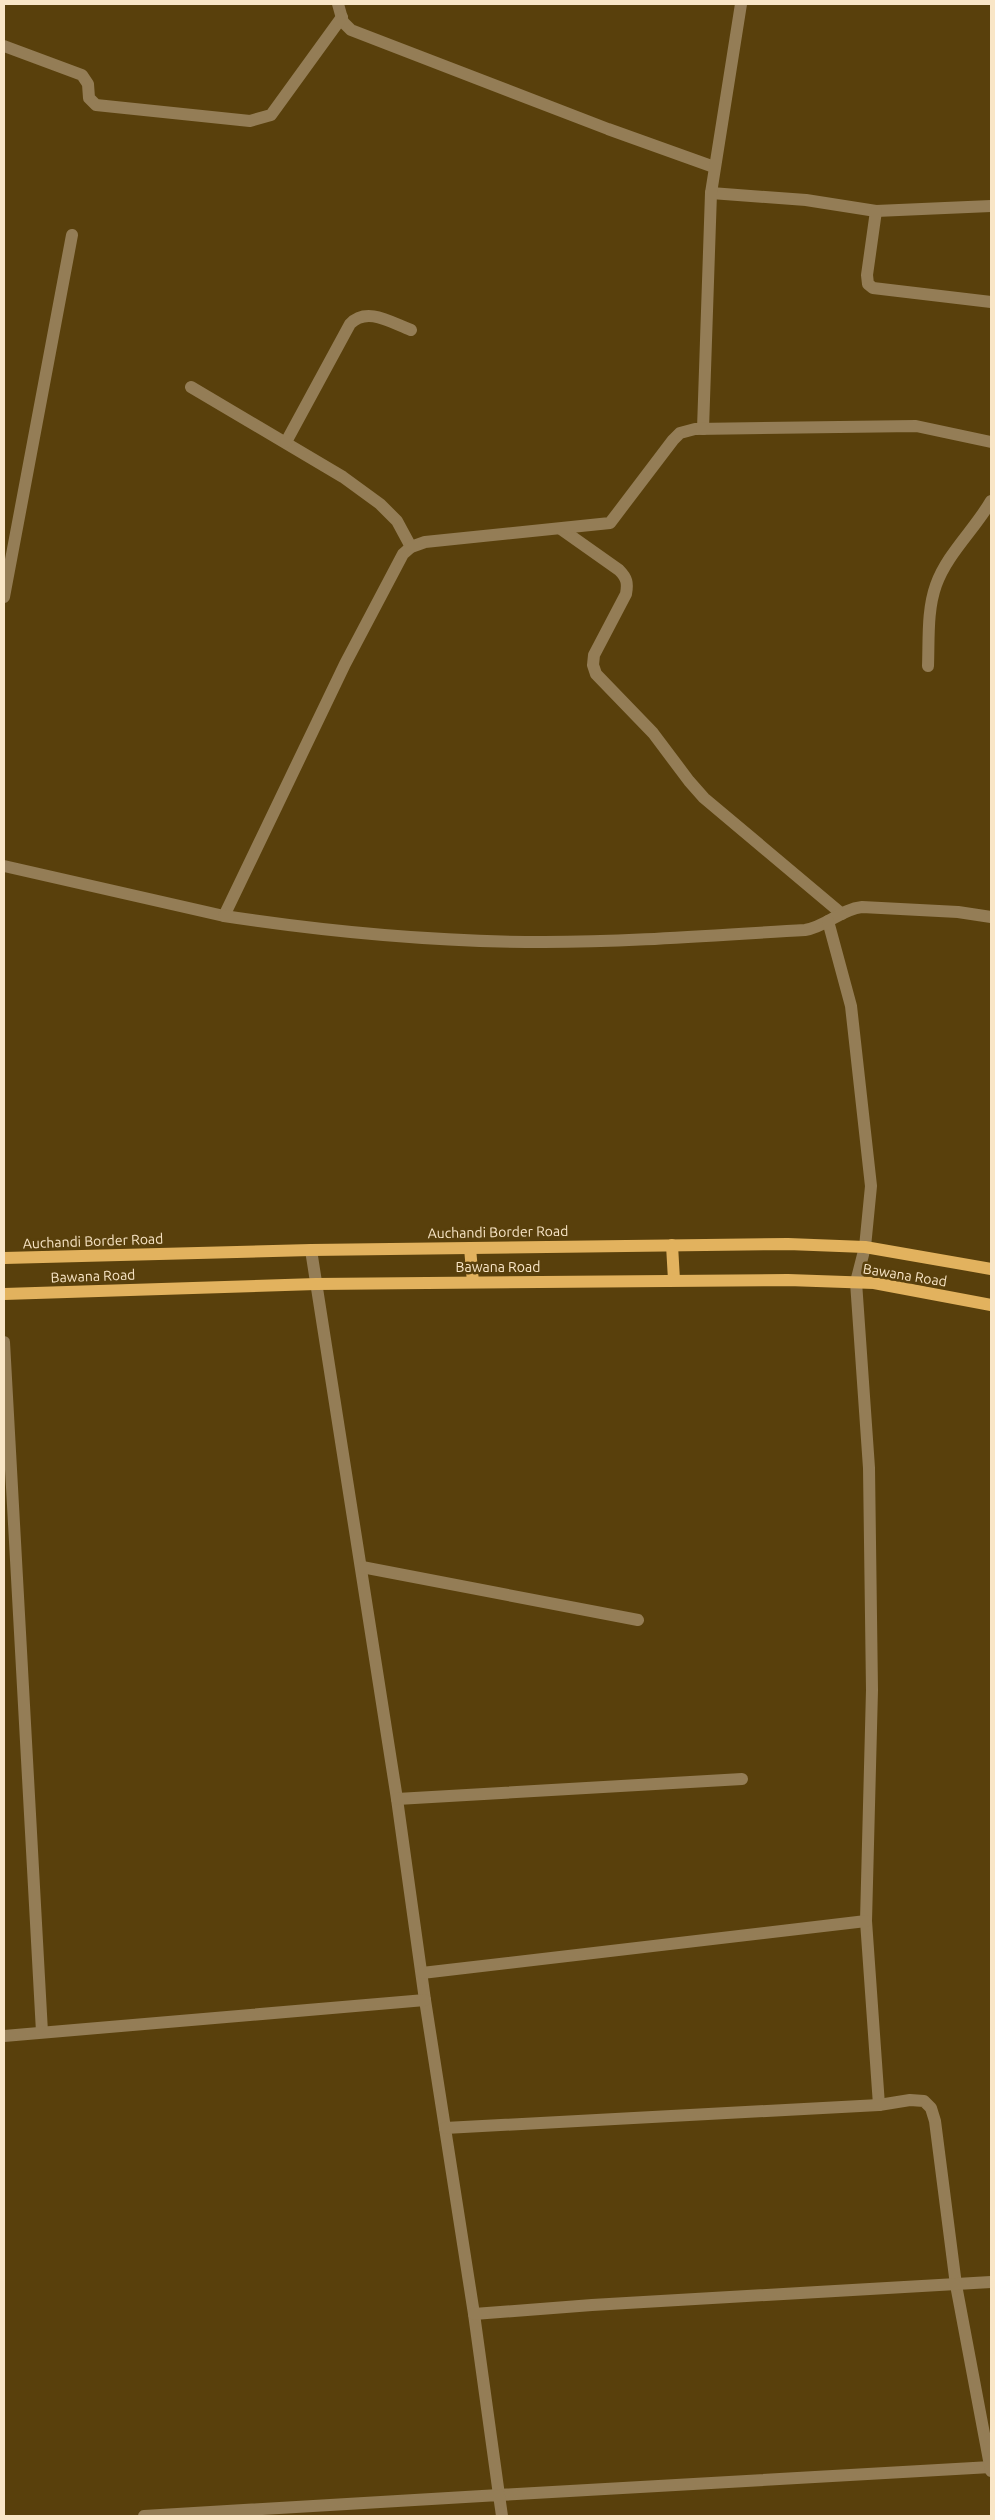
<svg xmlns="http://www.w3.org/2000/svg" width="995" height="2520" viewBox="0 0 995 2520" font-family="Ubuntu,sans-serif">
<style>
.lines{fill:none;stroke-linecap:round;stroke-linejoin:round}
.minor{stroke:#947d56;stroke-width:12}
.major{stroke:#e2b25e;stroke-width:12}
.labels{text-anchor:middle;stroke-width:5;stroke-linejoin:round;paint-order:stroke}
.street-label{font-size:14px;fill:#f9e6c7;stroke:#59400c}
</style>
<rect width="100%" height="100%" fill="#59400c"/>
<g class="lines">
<g class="minor">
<polyline points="338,4 343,22 351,30 608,129 714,167"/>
<polyline points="4,46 82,75 88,84 89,98 96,105 250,121 271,115 342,17"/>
<polyline points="711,193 806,200 876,211 991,206"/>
<polyline points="876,211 867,275 868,284 873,288 991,302"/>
<polyline points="191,387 343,477 380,504 397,521 411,547"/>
<polyline points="703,429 711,193 741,4"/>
<path d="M286 442 350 324C367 306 392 323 411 330"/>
<path d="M561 529 619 570C627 578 628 583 626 594L594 655 593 665 596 674 653 733 689 781 704 798 842 914"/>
<polyline points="4,597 72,235"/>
<path d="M928 666C929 639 927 610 936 585 947 554 975 529 991 501"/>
<polyline points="4,866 224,916 345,664 403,554 411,547 425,542 610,523 673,440 680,433 695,429 916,426 991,442"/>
<path d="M224 916C329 932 437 942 544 942 631 942 718 935 805 930 826 927 841 909 862 907L958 912 991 917"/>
<polyline points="828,921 851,1006 871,1186 865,1247 856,1282 869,1468 872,1690 866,1921 879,2105"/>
<polyline points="311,1250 397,1799 425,2000 474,2314 499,2495 991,2467"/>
<polyline points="4,1342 42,2032"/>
<polyline points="362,1567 638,1620"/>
<polyline points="397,1799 742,1779"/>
<polyline points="422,1973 866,1921"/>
<polyline points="4,2036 425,2000"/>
<polyline points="445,2128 879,2105 910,2100 924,2101 931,2108 935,2121 956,2285 991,2471"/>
<polyline points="474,2314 592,2305 991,2282"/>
<polyline points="144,2516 499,2495 502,2516"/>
</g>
<g class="major">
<polyline points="672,1245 674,1280"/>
<polyline points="470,1248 473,1282"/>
<polyline points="4,1258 311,1250 788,1244 865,1247 991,1269"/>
<polyline points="4,1294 316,1284 788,1280 874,1283 991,1305"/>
</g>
</g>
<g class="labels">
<g class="street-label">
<text transform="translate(498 1232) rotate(-1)" y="5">Auchandi Border Road</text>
<text transform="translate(93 1241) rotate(-2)" y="5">Auchandi Border Road</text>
<text x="498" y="1272">Bawana Road</text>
<text transform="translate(905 1275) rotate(9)" y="5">Bawana Road</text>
<text transform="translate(93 1276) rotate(-2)" y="5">Bawana Road</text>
</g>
</g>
<rect width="995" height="2520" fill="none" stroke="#f9e6c7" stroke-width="10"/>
</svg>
